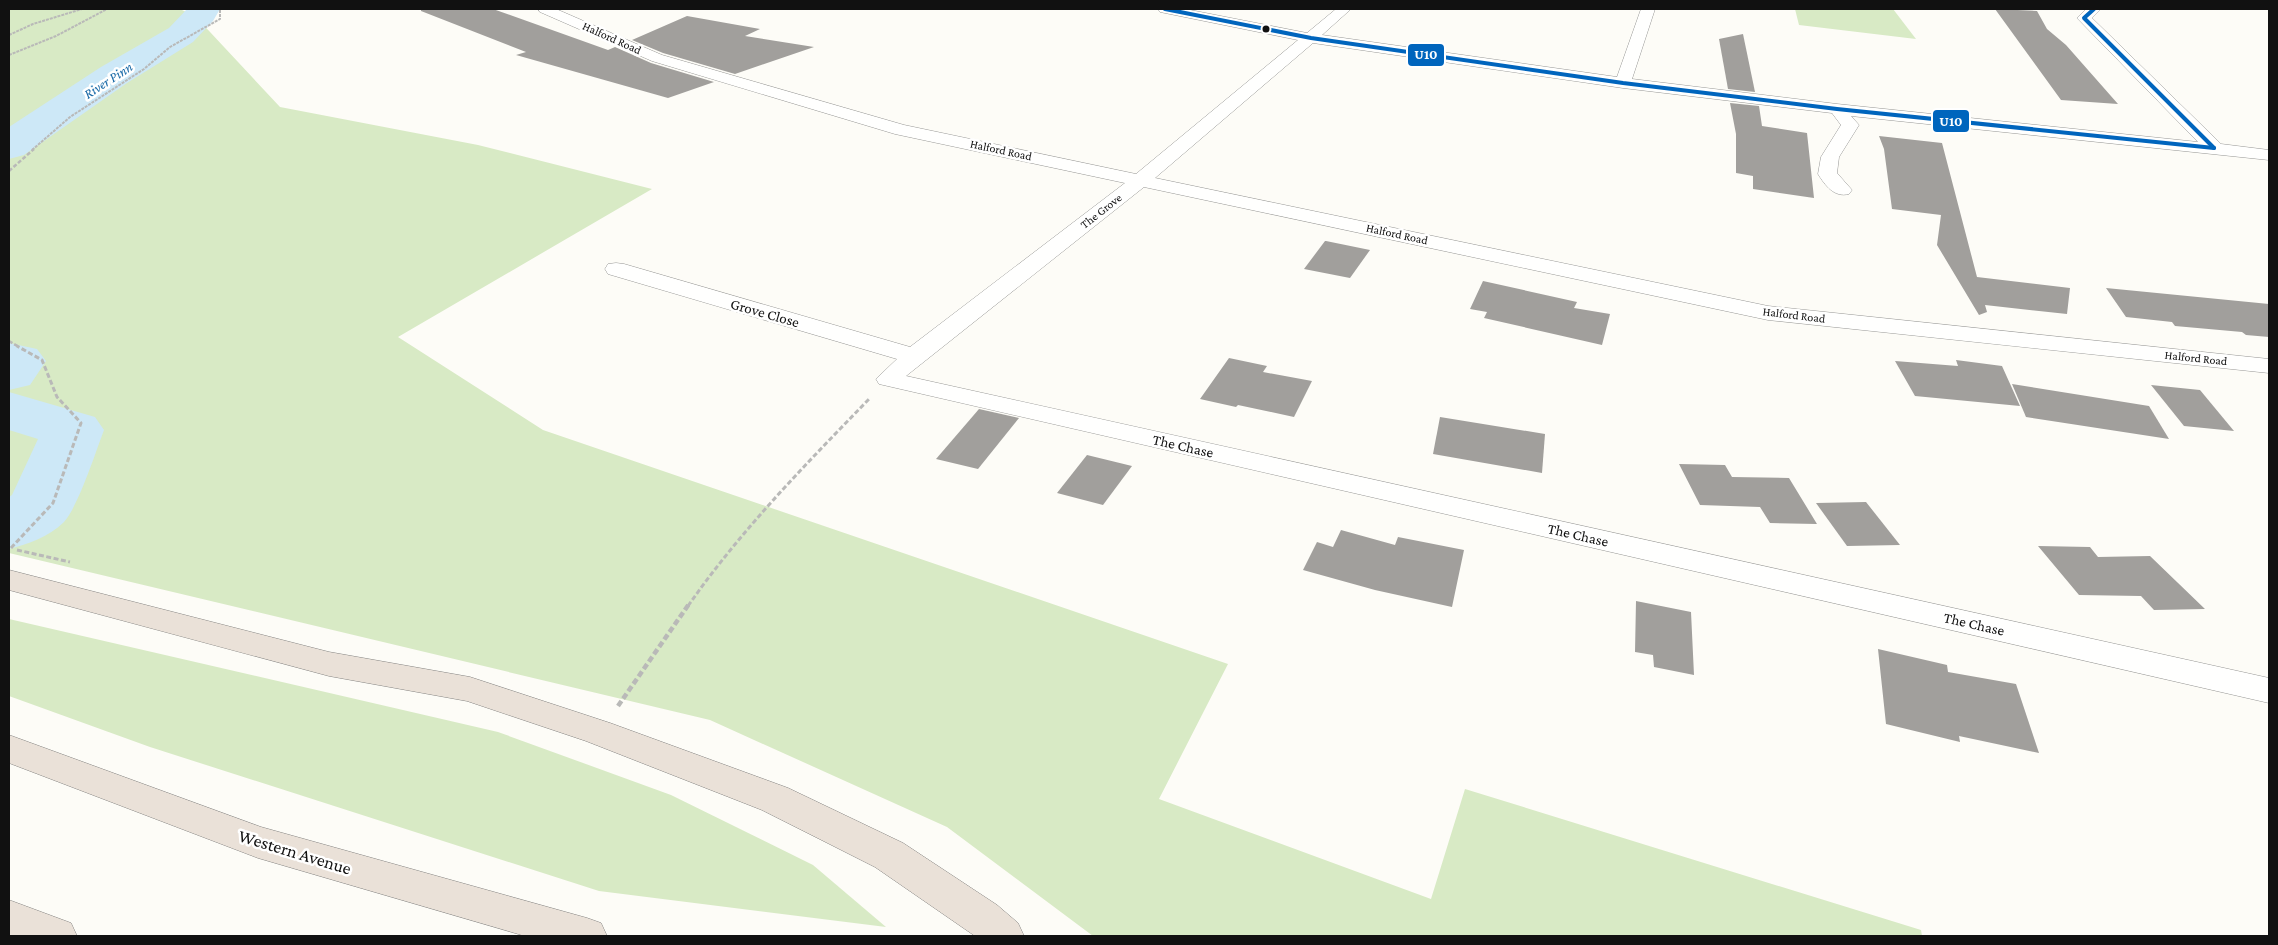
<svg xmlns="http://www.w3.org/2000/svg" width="2278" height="945" viewBox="0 0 2278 945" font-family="'Crimson Pro',serif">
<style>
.forest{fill:#d8eac5}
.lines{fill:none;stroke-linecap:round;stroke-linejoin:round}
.river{fill:#cde8f7;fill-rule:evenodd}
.building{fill:#a19f9c}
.minor-casing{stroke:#979795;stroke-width:1}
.highway-casing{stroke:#858482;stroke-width:1}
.path-far3{stroke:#b9b9b8;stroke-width:2;stroke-dasharray:3 1;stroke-linecap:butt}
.path-far2{stroke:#b9b9b8;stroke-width:2.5;stroke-dasharray:4 2;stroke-linecap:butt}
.path-far1{stroke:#b9b9b8;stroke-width:3;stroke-dasharray:5 2.5;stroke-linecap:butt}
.path{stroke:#b9b9b8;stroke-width:4.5;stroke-dasharray:6 3;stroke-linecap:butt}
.minor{fill:#fffffe;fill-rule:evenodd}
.highway{fill:#eae1d8;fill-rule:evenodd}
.bus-1-casing{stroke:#fff;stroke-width:5.5}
.bus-1{stroke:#0065bd;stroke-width:4}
.bus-dot{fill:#111;stroke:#fff;stroke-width:2}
.labels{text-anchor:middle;stroke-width:5;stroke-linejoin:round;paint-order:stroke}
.far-street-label{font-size:12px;fill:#111;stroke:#fff}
.far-water-label{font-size:14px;font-style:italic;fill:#1768a6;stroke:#fff}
.street-label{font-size:15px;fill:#111;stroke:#fff}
.near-street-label{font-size:18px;fill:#111;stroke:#fff}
.line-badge{stroke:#fff;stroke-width:2}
.badge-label{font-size:14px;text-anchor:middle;font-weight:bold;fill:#fff}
</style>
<rect width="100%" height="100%" fill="#fdfcf7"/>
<g class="forest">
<polygon points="9,9 180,9 196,17 280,107 478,145 652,189 398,337 543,430 1228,664 1159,799 1431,899 1465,789 1921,930 1922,936 1093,936 947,827 710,720 9,553"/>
<polygon points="1795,9 1893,9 1916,39 1799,25"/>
<polygon points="9,619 498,732 671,795 813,865 886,927 599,891 150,747 9,696"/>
</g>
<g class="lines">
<g class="river">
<polygon points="187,9 220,9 213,21 193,42 127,83 24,155 9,159 9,127 101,67 169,28"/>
<polygon points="9,343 37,349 46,361 30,385 9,390"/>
<path d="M9 392 95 417 104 430C96 451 78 507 64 522 49 537 28 544 9 549V497L12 495 38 439 9 430Z"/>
</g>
</g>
<g class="building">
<polygon points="421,9 493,9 608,50 615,47 651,63 714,82 668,98 516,55 526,52 421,11"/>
<polygon points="1995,9 2037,11 2047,29 2066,45 2118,104 2061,100"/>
<polygon points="687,16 760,29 745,36 814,47 735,74 663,53 632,40"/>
<polygon points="1743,34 1755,92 1728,89 1719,39"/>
<polygon points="1730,103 1759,106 1762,126 1807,133 1814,198 1753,189 1753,176 1736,173 1736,134"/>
<polygon points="1879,136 1942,143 1977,277 2070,288 2067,314 1985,305 1987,312 1979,315 1937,245 1941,215 1892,209 1884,149"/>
<polygon points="1325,241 1326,241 1370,250 1350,278 1304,269"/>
<polygon points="1483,281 1577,302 1574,308 1610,314 1602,345 1484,318 1487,312 1470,309"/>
<polygon points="2106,288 2269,304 2269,337 2246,335 2242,332 2175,326 2172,322 2126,317"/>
<polygon points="1229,358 1267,366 1263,372 1312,381 1294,417 1238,405 1236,407 1200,399"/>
<polygon points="1956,360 2002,366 2020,406 1915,396 1895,361 1958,366"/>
<polygon points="2012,384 2149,406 2169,439 2026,417"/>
<polygon points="2151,385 2200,390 2234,431 2184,426"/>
<polygon points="979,409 1019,418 978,469 936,459"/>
<polygon points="1440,417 1545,434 1542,473 1433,454"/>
<polygon points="1087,455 1132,466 1103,505 1057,493"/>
<polygon points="1679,464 1725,465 1732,477 1789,478 1817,524 1770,523 1760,507 1700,505"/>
<polygon points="1866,502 1900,545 1847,546 1816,503"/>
<polygon points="1341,530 1395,545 1398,537 1464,550 1452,607 1375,590 1303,570 1317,542 1333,547"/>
<polygon points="2038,546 2090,547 2098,557 2150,556 2205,609 2154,610 2141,596 2079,595"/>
<polygon points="1636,601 1691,612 1694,675 1654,667 1653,655 1635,652"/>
<polygon points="1878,649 1947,665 1948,672 2016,684 2039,753 1959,736 1960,742 1886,724"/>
</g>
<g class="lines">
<g class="minor-casing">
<path id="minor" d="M538 9H556L662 55 904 125 1136 174 1298 40 1165 13 1160 12 1158 9H1185L1307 33 1336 9H1351L1322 35 1617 77 1641 9H1655L1632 79 1837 104 2198 142 2077 18 2086 9H2101L2092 18 2221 144 2269 150V160L1851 116 1859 125 1839 157 1837 173 1852 190 1849 194C1834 198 1825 185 1818 174L1821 157 1841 125 1832 113 1623 88 1313 43 1155 178 1768 306 2269 359V373L1768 320 1144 187 906 376 2269 678V703L879 384 876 379 897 359 608 274 605 269 608 264 616 263 624 264 910 347 1125 183 895 134 652 61 540 12Z"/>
</g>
<g class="highway-casing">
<g id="highway">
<polygon points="9,570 329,652 470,677 610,723 788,788 903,843 997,905 1018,923 1024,936 975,936 875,867 762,810 586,741 467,701 329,676 9,590"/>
<polygon points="9,735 261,827 587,918 601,923 607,936 525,936 258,858 9,763"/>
<polygon points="9,900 71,923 77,936 9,936"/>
</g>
</g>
<g class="path-far3">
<polyline points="9,35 33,24 82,9"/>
<polyline points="9,55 56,36 107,9"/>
<polyline points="32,150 70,117 144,69 170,47 220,19 220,9"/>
</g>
<g class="path-far2">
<polyline points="9,171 34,149"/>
<polyline points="9,341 19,347"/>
</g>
<g class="path-far1">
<polyline points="11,548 53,503 81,423 57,397 42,360 17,346"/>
<polyline points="17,550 70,562"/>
<path d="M688 606C741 530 806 464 870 398"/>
</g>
<polyline class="path" points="618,706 689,604"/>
<use href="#minor" class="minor"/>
<use href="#highway" class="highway"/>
<g class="bus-1-casing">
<g id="bus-1">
<polyline points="1165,9 1311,38 1623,83 1837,109 2214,148"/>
<polyline points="2094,9 2084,18 2214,148"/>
</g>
</g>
<use href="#bus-1" class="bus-1"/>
</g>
<circle class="bus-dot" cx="1266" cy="29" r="4.5"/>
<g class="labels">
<g class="far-street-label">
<text transform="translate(612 38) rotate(24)" y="4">Halford Road</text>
<text transform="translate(1001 150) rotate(12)" y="4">Halford Road</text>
<text transform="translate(1101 211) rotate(-38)" y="4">The Grove</text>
<text transform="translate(1397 234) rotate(12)" y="4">Halford Road</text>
<text transform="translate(1794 315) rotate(7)" y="4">Halford Road</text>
<text transform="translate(2196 358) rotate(6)" y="4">Halford Road</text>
</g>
<g class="far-water-label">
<text transform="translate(108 80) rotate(-33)" y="5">River Pinn</text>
</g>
<g class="street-label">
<text transform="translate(765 313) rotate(16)" y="5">Grove Close</text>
<text transform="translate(1183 446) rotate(13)" y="5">The Chase</text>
<text transform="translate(1578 535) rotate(13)" y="5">The Chase</text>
<text transform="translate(1974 624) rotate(13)" y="5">The Chase</text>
</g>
<g class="near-street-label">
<text transform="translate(295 852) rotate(17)" y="6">Western Avenue</text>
</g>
</g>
<g class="line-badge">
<rect x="1407" y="43" width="38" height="24" rx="5" fill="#0065bd"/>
<rect x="1932" y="109" width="38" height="24" rx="5" fill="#0065bd"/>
</g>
<g class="badge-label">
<text x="1426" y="59">U10</text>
<text x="1951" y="126">U10</text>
</g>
<rect width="2278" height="945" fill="none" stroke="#111111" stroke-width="20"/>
</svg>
